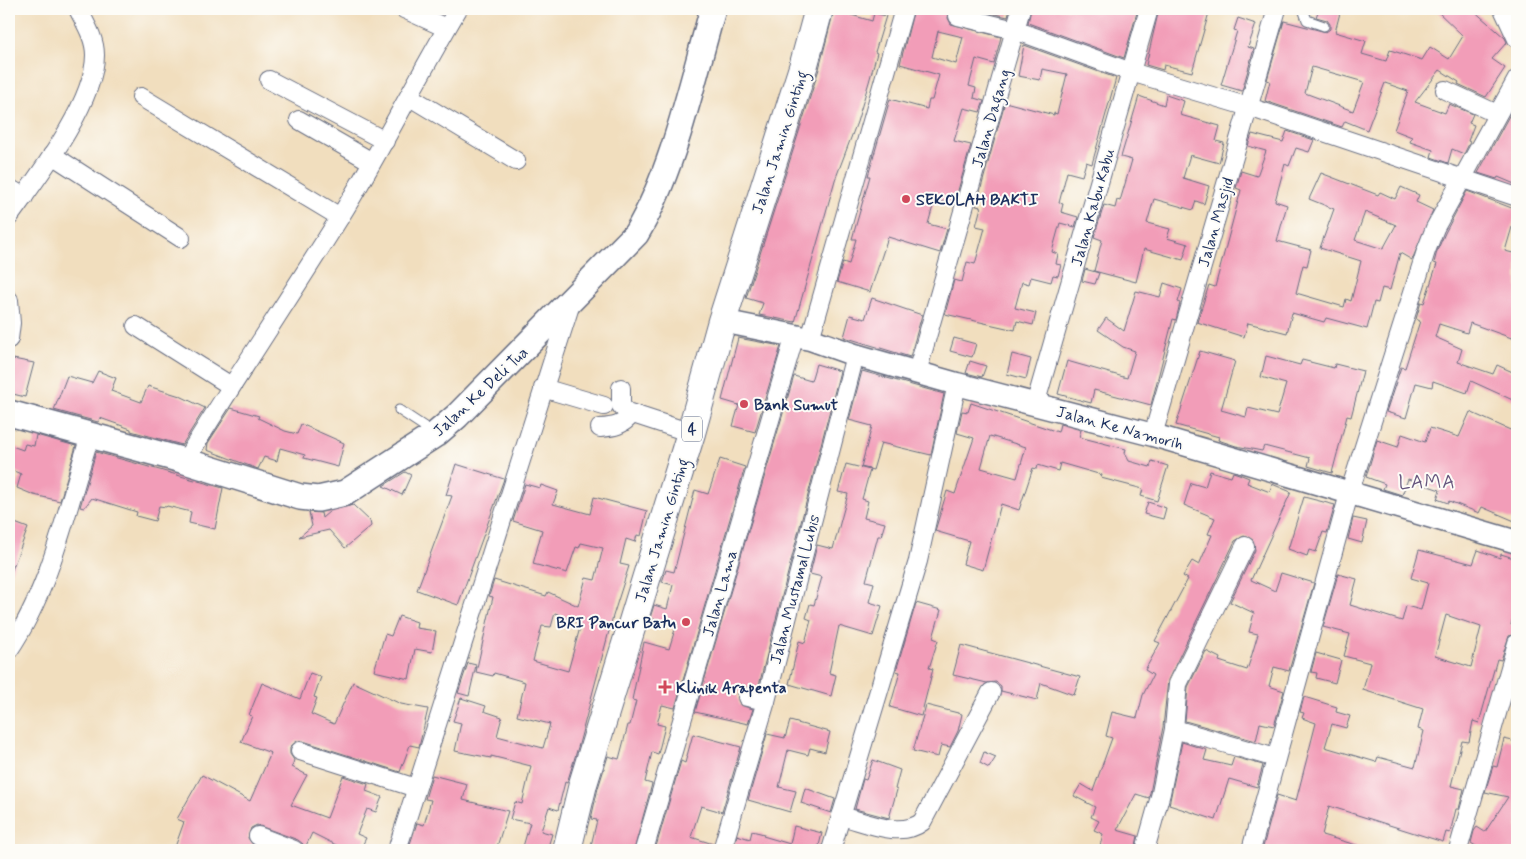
<svg xmlns="http://www.w3.org/2000/svg" width="1526" height="859" viewBox="0 0 1526 859" font-family="Mynerve,sans-serif">
<style>
.building{fill:#f29db8;fill-rule:evenodd}
.lines{fill:none;stroke-linecap:round;stroke-linejoin:round}
.service-casing{stroke:#666c80;stroke-width:11}
.minor-casing{stroke:#666c80;stroke-width:20}
.tertiary-casing{stroke:#666c80;stroke-width:25}
.secondary-casing{stroke:#666c80;stroke-width:28}
.trunk-casing{stroke:#666c80;stroke-width:30}
.service{stroke:#fff;stroke-width:9}
.minor{stroke:#fff;stroke-width:18}
.tertiary{stroke:#fff;stroke-width:22}
.secondary{stroke:#fff;stroke-width:25}
.trunk{stroke:#fff;stroke-width:28}
.poi-dot{fill:#d1495b;stroke:#fdfcf7;stroke-width:2}
.labels{text-anchor:middle;stroke-width:4;stroke-linejoin:round;paint-order:stroke}
.shield{fill:#fdfcf7;stroke:#5f6c8c;stroke-width:1}
.shield-label{font-size:15px;font-weight:bold;fill:#1b2f5e}
.street-label{font-size:16px;fill:#1b2f5e;stroke:#fdfcf7}
.poi-label{font-size:16px;font-weight:bold;fill:#1b2f5e;stroke:#fdfcf7;text-anchor:start}
.quarter-label{font-size:19px;letter-spacing:1px;fill:#66567e;stroke:#fdfcf7}
</style>
<rect width="100%" height="100%" fill="#fdfcf7"/>
<filter id="ink" filterUnits="userSpaceOnUse"><feTurbulence type="fractalNoise" baseFrequency=".02" numOctaves="2"/><feDisplacementMap in="SourceGraphic" scale="10" xChannelSelector="R" yChannelSelector="G"/><feConvolveMatrix kernelMatrix="1 2 1 2 8 2 1 2 1" color-interpolation-filters="sRGB"/></filter>
<filter id="wash" filterUnits="userSpaceOnUse"><feTurbulence type="fractalNoise" baseFrequency=".0096" numOctaves="4" result="noise"/><feDisplacementMap in="SourceGraphic" scale="20" xChannelSelector="R" yChannelSelector="G"/><feGaussianBlur stdDeviation="1.12" result="paint"/><feColorMatrix in="noise" values="0 0 0 0 0 0 0 0 0 0 0 0 0 0 0 0 0 1.4 0 .05"/><feComposite in="paint" operator="in"/></filter>
<g filter="url(#wash)">
<rect width="100%" height="100%" fill="#f1debe"/>
<g id="blocks">
<g class="building">
<path d="M914 9H950L948 18 951 24 1001 37 994 64 976 59 969 86 976 88 974 98 984 101 980 112 964 108 954 141 971 145 955 201 952 205 935 199 928 224 947 229 940 253 888 237 870 292 837 282 843 262 849 264 856 239H852L870 176H868L890 99 927 109 929 100H932L939 75 900 64ZM938 31 963 37 956 64 932 57Z"/>
<polygon points="973,9 1010,9 1008,17"/>
<polygon points="1031,9 1138,9 1124,58 1028,23"/>
<polygon points="1159,9 1210,9 1192,72 1164,65 1163,70 1146,65"/>
<path d="M1319 9H1341L1335 32 1366 41 1362 54 1386 61 1390 50 1422 60 1430 47 1449 59 1463 36 1435 9H1472L1505 38 1507 42 1492 59 1505 68 1486 97 1458 84 1459 82 1440 70 1415 102 1445 113 1449 104 1473 114 1469 123 1474 125 1468 141 1470 142 1464 154 1452 149 1448 163 1431 157 1433 150 1410 142 1412 137 1394 130 1408 91 1385 83 1367 130 1345 121 1342 127 1265 101 1270 81 1267 80 1284 21 1326 32 1330 29V24L1327 20 1316 17ZM1312 67 1364 82 1353 111 1305 93Z"/>
<polygon points="834,10 872,21 874,13 886,16 875,52 877,53 869,82 857,122 835,180 795,322 759,315 763,303 746,298 819,69"/>
<polygon points="1238,18 1256,24 1248,47 1254,49 1242,91 1221,85 1237,31 1234,30"/>
<polygon points="1024,45 1116,78 1092,164 1086,162 1082,176 1067,172 1059,203 1063,204 1061,212 1078,217 1075,227 1060,223 1052,252 1058,254 1056,264 1061,265 1058,276 1053,275 1051,282 1031,277 1029,284 1022,282 1015,308 1036,313 1033,325 1017,321 1015,330 945,314 954,280 962,282 967,262 975,264 985,228 976,226 981,207 976,206 1005,102 1054,115 1054,113 1057,114 1067,74 1042,69 1040,80 1018,76"/>
<polygon points="1166,95 1184,101 1180,115 1220,126 1216,141 1224,143 1219,163 1190,155 1183,178 1209,186 1204,204 1196,201 1193,210 1154,199 1147,223 1170,229 1167,238 1188,244 1183,260 1144,249 1136,282 1094,271 1102,240 1094,237 1104,205 1115,208 1117,200 1120,201 1132,160 1121,157 1139,96 1164,105"/>
<polygon points="1517,101 1517,185 1498,177 1497,179 1478,173"/>
<path d="M1287 131 1314 140 1309 152 1296 148 1289 166 1285 164 1275 201 1287 205 1277 241 1311 250 1307 266 1303 265 1296 293 1344 307 1346 299 1351 301 1361 261 1320 248 1334 209 1309 199 1321 173 1378 195 1380 192 1395 199 1401 187 1419 195 1416 202 1433 210 1412 260 1400 253 1390 290 1382 288 1378 303 1374 302 1367 329 1326 318 1324 322 1292 313 1287 333 1248 323 1244 337 1197 322 1209 285 1215 287 1241 190 1236 188 1241 171 1257 176 1266 151 1248 146 1252 134 1283 142ZM1365 212 1396 225 1383 249 1355 240Z"/>
<polygon points="1467,191 1517,210 1505,251 1517,254 1517,340 1470,323 1467,333 1439,324 1435,337 1462,349 1458,362 1493,374 1497,365 1517,374 1517,402 1471,381 1467,393 1433,381 1432,387 1416,383 1406,418 1386,412 1401,367 1405,368 1420,321 1416,319 1421,302 1424,303 1437,264 1434,263 1437,251 1445,233"/>
<polygon points="1085,269 1099,273 1095,284 1082,281"/>
<polygon points="1164,283 1182,289 1178,302 1180,303 1176,320 1173,319 1151,405 1094,390 1091,403 1058,394 1067,361 1127,378 1135,351 1123,347 1098,330 1106,318 1124,331 1136,291 1160,297"/>
<polygon points="872,298 922,315 910,357 844,337 850,315 865,319"/>
<polygon points="738,338 781,346 755,432 733,426 739,405 722,400"/>
<polygon points="954,338 976,344 972,357 950,351"/>
<polygon points="1200,351 1235,361 1221,410 1246,417 1248,408 1277,415 1286,384 1261,377 1266,356 1300,365 1302,360 1334,368 1335,364 1363,371 1351,417 1347,416 1332,473 1308,466 1310,458 1264,446 1262,451 1236,446 1218,440 1219,437 1176,425"/>
<polygon points="1012,354 1031,359 1026,379 1007,374"/>
<polygon points="13,359 34,363 25,397 9,393 9,363 12,364"/>
<polygon points="970,361 986,366 982,377 966,373"/>
<polygon points="816,364 840,371 758,689 744,687 737,694 740,705 753,709 748,724 695,712 794,376 811,381"/>
<polygon points="98,371 116,378 111,391 141,402 148,386 180,396 205,408 182,445 131,431 131,429 100,418 98,422 54,410 67,376 92,383"/>
<polygon points="862,371 944,394 931,455 881,443 873,470 861,467 872,426 849,420"/>
<path d="M971 403 1058 432 1060 424 1081 430 1079 437 1126 449 1125 453 1129 461 1150 467 1152 461 1168 466 1157 501 1141 496 1143 489 1101 478 1102 475 1060 463 1058 471 1038 465 1037 469 1033 468 1019 510 1001 504 983 570 963 564 969 541 935 531 947 491 955 494 974 438 957 433 962 411 968 412ZM990 436 1026 447 1017 478 981 468Z"/>
<polygon points="231,408 259,416 258,418 285,431 297,434 301,424 344,443 338,467 304,458 305,455 280,448 277,461 264,457 258,469 207,450 208,443"/>
<polygon points="1470,412 1517,433 1517,522 1482,507 1479,513 1449,501 1448,503 1437,499 1440,490 1408,479 1402,495 1383,489 1385,484 1366,477 1377,440 1398,447 1402,434 1425,442 1430,428 1459,437"/>
<polygon points="36,435 76,446 60,501 34,495 17,488 21,474 9,469 9,445 23,450 25,444 34,446"/>
<polygon points="96,452 223,488 215,529 189,523 191,512 167,506 166,507 159,506 155,521 136,516 137,512 92,498 84,508 80,507"/>
<polygon points="720,459 745,467 675,708 662,705 657,724 665,726 658,754 652,752 645,782 652,784 634,850 590,850 597,820 591,819 598,788 608,756 619,759 628,725 630,725 636,701 632,700 644,642 669,649 676,626 650,618 654,605 667,609 673,585 662,582 666,570 674,572 695,490 708,494"/>
<polygon points="456,464 504,479 458,605 417,590 452,496 446,495"/>
<polygon points="846,464 870,470 862,499 868,501 864,518 885,523 881,536 878,536 866,581 874,583 869,602 882,606 873,636 839,626 829,673 836,675 831,696 789,684 799,641 805,643 811,620 806,618 810,604 814,605 822,577 810,574 817,545 833,549 848,494 838,492"/>
<polygon points="1210,471 1231,477 1233,472 1239,474 1249,478 1247,483 1270,492 1272,484 1291,492 1251,580 1275,591 1281,573 1314,583 1289,671 1274,667 1269,686 1284,691 1274,726 1260,723 1256,741 1185,721 1188,687 1206,651 1220,658 1219,661 1247,670 1250,661 1258,634 1249,632 1254,613 1230,602 1255,550 1253,540 1244,536 1235,541 1168,680 1163,727 1149,798 1136,794 1117,830 1138,836 1135,850 1099,850 1103,834 1094,830 1099,821 1091,817 1095,807 1074,796 1081,784 1093,791 1112,738 1106,736 1112,712 1137,718 1143,695 1153,675 1145,670 1160,643 1155,641 1188,579 1183,576 1192,561 1199,565 1212,535 1208,534 1215,518 1184,505 1191,483 1205,487"/>
<polygon points="405,472 411,475 402,495 383,486"/>
<path d="M525 484 540 488 541 485 558 491 553 504 590 514 594 497 647 511 641 536 637 535 635 542 626 539 620 564 629 566 613 616 579 744 567 783 565 782 558 810 549 807 541 831 552 834 547 850H522L530 823 510 819 515 802 522 804 531 766 491 756V758L455 751 461 723 453 721 461 698 486 706 484 711 502 717 497 736 543 748 550 724 517 716 525 682 494 673 493 676 476 672 493 597 489 596 494 580 546 596 548 592 578 606 586 578 595 580 603 548 581 543 579 548 576 547 567 573 533 564 542 530 513 521ZM555 613 581 624 568 671 533 661 542 626 551 627Z"/>
<polygon points="1304,497 1335,505 1327,533 1323,532 1316,552 1309,550 1307,556 1288,549"/>
<polygon points="1148,502 1166,508 1163,519 1144,514"/>
<polygon points="353,505 370,521 371,526 345,548 329,530 299,537 312,526 309,512 321,513 322,518 330,511"/>
<polygon points="1353,518 1367,521 1362,543 1348,539"/>
<polygon points="15,523 28,528 10,575 9,539"/>
<path d="M1419 550 1473 564 1478 550 1500 558 1501 554 1517 559V603L1511 625H1517V633L1509 636 1501 660 1497 659 1479 723 1473 721 1469 742 1462 741 1451 786 1464 789 1459 809H1456L1450 833 1446 832 1443 842 1329 806 1322 835 1363 847 1362 850H1278L1263 847 1277 795 1296 801 1316 723 1302 718 1304 713 1300 712 1304 697 1337 707 1336 712 1350 716 1346 728 1332 724 1325 747 1376 762 1378 757 1415 767 1424 731 1418 729 1423 709 1363 690 1370 663 1344 656 1350 634 1323 627 1338 574 1357 579 1350 605 1402 621 1406 606 1421 610 1428 583 1411 578ZM1446 615 1481 627 1471 667 1435 656Z"/>
<polygon points="916,603 941,610 933,638 938,640 929,668 933,669 921,716 890,707 900,672 896,671"/>
<polygon points="399,616 417,622 416,628 436,631 432,652 415,649 409,679 374,671 385,634 391,636"/>
<polygon points="961,645 1080,677 1074,695 1041,683 1037,700 1001,691 1001,686 996,682 987,683 953,675"/>
<polygon points="1316,653 1341,660 1335,683 1316,678 1317,673 1311,672"/>
<polygon points="468,663 476,665 469,696 458,693"/>
<polygon points="310,673 321,677 314,697 317,698 311,714 334,724 353,682 401,704 428,709 419,747 410,745 400,772 303,741 297,741 290,747 290,754 294,760 292,767 307,775 291,805 327,818 343,776 368,784 366,791 382,797 376,812 367,809 357,834 366,838 360,850 346,850 312,833 304,850 303,844 298,840 257,825 251,828 248,838 254,846 265,850 174,850 184,822 177,819 202,775 250,801 271,753 241,742 252,716 249,715 262,683 300,699"/>
<polygon points="926,705 962,714 958,731 950,747 941,745 938,757 913,751"/>
<polygon points="790,721 830,732 825,752 810,748 808,755 788,750 779,787 796,791 790,812 748,800 767,734 785,738"/>
<polygon points="693,734 741,747 722,812 701,806 691,837 713,844 712,850 655,850 681,761 685,763"/>
<polygon points="1504,739 1517,742 1517,850 1482,850 1471,843 1474,831 1477,827 1485,832 1508,797 1485,792 1493,766 1497,767"/>
<polygon points="1182,742 1207,750 1204,760 1231,766 1234,757 1263,765 1257,787 1229,779 1216,820 1169,805"/>
<polygon points="984,752 996,757 989,768 980,763"/>
<polygon points="873,760 900,770 895,789 897,790 889,818 855,809 863,779 866,780"/>
<polygon points="432,775 467,784 463,800 508,811 496,850 408,850 417,823 424,825 431,800 425,799"/>
<polygon points="805,788 835,799 831,813 801,803"/>
<polygon points="794,826 822,833 818,850 733,850 737,835 750,839 752,831 764,834 763,836 790,844"/>
</g>
</g>
</g>
<g filter="url(#ink)">
<use href="#blocks" fill-opacity="0" stroke="#666c80" stroke-width="1"/>
<g class="lines">
<g class="service-casing">
<g id="service">
<polyline points="1303,9 1307,20 1324,26"/>
<polyline points="399,410 434,433"/>
</g>
</g>
<g class="minor-casing">
<g id="minor">
<polyline points="404,9 446,28"/>
<polyline points="1503,9 1517,39"/>
<polyline points="958,16 1015,30 1131,72 1249,107 1517,197"/>
<polyline points="269,80 385,141"/>
<polyline points="1445,90 1497,114"/>
<polyline points="141,97 340,217"/>
<polyline points="410,97 516,161"/>
<polyline points="299,120 372,162"/>
<polyline points="52,155 181,238"/>
<polyline points="9,188 24,197"/>
<path d="M9 217C37 178 95 103 95 55 95 38 85 23 78 9"/>
<polyline points="9,300 11,323 9,339"/>
<polyline points="136,326 231,386"/>
<polyline points="810,339 904,9"/>
<polyline points="917,372 1021,9"/>
<polyline points="543,388 604,406"/>
<polyline points="621,388 621,406 627,412 691,433"/>
<polyline points="1035,405 1149,9"/>
<path d="M600 428C614 427 622 426 632 414"/>
<polyline points="1153,435 1277,9"/>
<path d="M185 461C235 379 289 299 340 217 382 149 417 78 458 9"/>
<path d="M9 650C51 588 67 507 90 436"/>
<polyline points="747,697 766,701"/>
<polyline points="1174,729 1276,758"/>
<polyline points="300,751 416,788"/>
<path d="M841 816C866 822 900 839 922 822L991 692"/>
<polyline points="258,836 294,850"/>
<polyline points="397,850 571,303"/>
<polyline points="644,850 795,335"/>
<polyline points="722,850 766,701 855,355"/>
<polyline points="831,850 918,561 957,384"/>
<polyline points="1145,850 1161,793 1174,729 1178,684 1245,546"/>
<polyline points="1251,850 1349,494 1426,251 1435,228 1517,79"/>
<polyline points="1458,850 1517,643"/>
</g>
</g>
<g class="tertiary-casing">
<polyline id="tertiary" points="722,321 810,339 855,355 957,384 1153,435 1517,542"/>
</g>
<g class="secondary-casing">
<path id="secondary" d="M9 413 185 461 300 497 318 499 345 493 436 434 457 416 636 234C673 173 693 78 713 9"/>
</g>
<g class="trunk-casing">
<polyline id="trunk" points="567,850 583,784 691,433 722,321 804,64 819,9"/>
</g>
<use href="#service" class="service"/>
<use href="#minor" class="minor"/>
<use href="#tertiary" class="tertiary"/>
<use href="#secondary" class="secondary"/>
<use href="#trunk" class="trunk"/>
</g>
</g>
<g class="poi-dot">
<circle cx="906" cy="199" r="5"/>
<circle cx="744" cy="404" r="5"/>
<circle cx="686" cy="622" r="5"/>
<path d="M662.5 679.5h5v5h5v5h-5v5h-5v-5h-5v-5h5z"/>
</g>
<g class="labels">
<rect class="shield" x="682" y="416.5" width="20" height="25" rx="4"/>
<g class="shield-label">
<text x="692" y="434">4</text>
</g>
<g class="street-label">
<text transform="translate(990 118) rotate(-74)" y="6">Jalan Dagang</text>
<text transform="translate(779 142) rotate(-72)" y="6">Jalan Jamin Ginting</text>
<text transform="translate(1092 207) rotate(-74)" y="6">Jalan Kabu Kabu</text>
<text transform="translate(1215 222) rotate(-74)" y="6">Jalan Masjid</text>
<text transform="translate(480 391) rotate(-43)" y="6">Jalan Ke Deli Tua</text>
<text transform="translate(1120 427) rotate(15)" y="6">Jalan Ke Namorih</text>
<text transform="translate(661 530) rotate(-73)" y="6">Jalan Jamin Ginting</text>
<text transform="translate(794 589) rotate(-75)" y="6">Jalan Mustamal Lubis</text>
<text transform="translate(719 593) rotate(-74)" y="6">Jalan Lama</text>
</g>
<g class="poi-label">
<text x="916" y="205">SEKOLAH BAKTI</text>
<text x="754" y="410">Bank Sumut</text>
<text x="676" y="628" text-anchor="end">BRI Pancur Batu</text>
<text x="676" y="693">Klinik Arapenta</text>
</g>
<g class="quarter-label">
<text x="1427" y="488">LAMA</text>
</g>
</g>
<rect width="1526" height="859" fill="none" stroke="#fdfcf7" stroke-width="30"/>
</svg>
